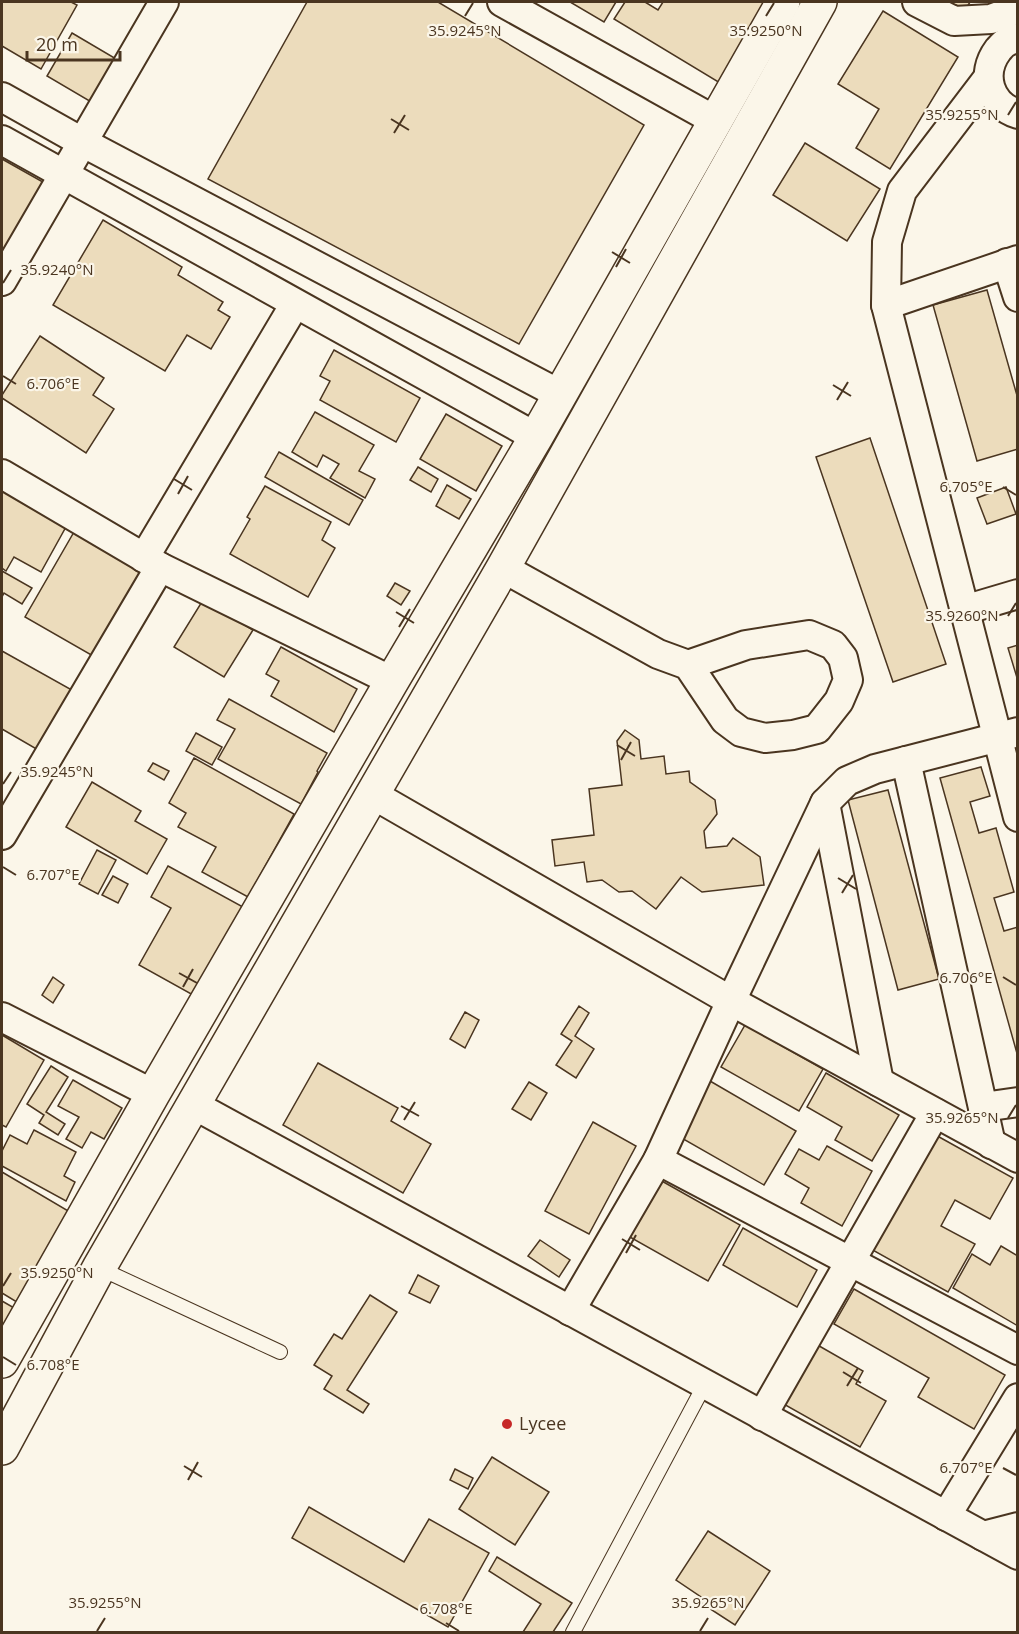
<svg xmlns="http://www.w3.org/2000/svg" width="1019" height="1634" viewBox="0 0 1019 1634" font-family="'Open Sans',sans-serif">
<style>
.building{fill:#ecdcbc;stroke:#4a3520;stroke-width:1.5}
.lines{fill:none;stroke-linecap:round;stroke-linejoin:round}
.service-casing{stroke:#4a3520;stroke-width:16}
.minor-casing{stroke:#4a3520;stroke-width:32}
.trunk-casing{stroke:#4a3520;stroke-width:36}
.service{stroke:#fbf6e9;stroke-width:14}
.minor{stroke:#fbf6e9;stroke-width:28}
.trunk{stroke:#fbf6e9;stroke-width:33}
.ticks{fill:none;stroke:#4a3520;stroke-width:2}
.poi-dot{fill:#c62828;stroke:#fbf6e9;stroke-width:2}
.labels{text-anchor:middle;stroke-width:4.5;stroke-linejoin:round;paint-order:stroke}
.poi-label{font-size:18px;fill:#4a3520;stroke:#fbf6e9;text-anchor:start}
.ticks-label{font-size:15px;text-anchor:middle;fill:#4a3520;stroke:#fbf6e9;stroke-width:4.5;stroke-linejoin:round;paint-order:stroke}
</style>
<rect width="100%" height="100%" fill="#fbf6e9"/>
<g class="building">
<polygon points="2,2 71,2 77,5 41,69 2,46"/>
<polygon points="307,2 438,2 644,125 519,344 208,179"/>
<polygon points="570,2 616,2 604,22"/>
<polygon points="625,2 645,2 658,10 663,2 770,2 720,83 614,19"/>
<polygon points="941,2 970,2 963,14"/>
<polygon points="883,11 958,57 890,169 856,148 879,109 838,84"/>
<polygon points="72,33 123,63 98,106 47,76"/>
<polygon points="805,143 880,189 847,241 773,195"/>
<polygon points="2,159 50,186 2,267"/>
<polygon points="103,220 182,267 178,275 223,302 218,310 230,317 211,349 187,335 165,371 53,305"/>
<polygon points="987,290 1018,399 1018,449 977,461 933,305"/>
<polygon points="40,336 104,378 93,395 114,409 86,453 2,398 2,395"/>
<polygon points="334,350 420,398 396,442 320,400 330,381 320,376"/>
<polygon points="315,412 374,445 359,471 375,479 365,498 330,478 339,464 323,455 317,467 292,452"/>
<polygon points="446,414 502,446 476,491 420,459"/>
<polygon points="870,438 946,664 893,682 816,457"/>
<polygon points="279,452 363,500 349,525 265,477"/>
<polygon points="418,467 438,479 431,492 410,480"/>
<polygon points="447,485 471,499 459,519 436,506"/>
<polygon points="265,486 331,522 322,540 335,548 308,597 230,554 250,519 247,517"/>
<polygon points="2,487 67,525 41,572 14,557 6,571 2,568"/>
<polygon points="1006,487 1016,514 987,524 977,498"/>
<polygon points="74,532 149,575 100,660 25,617"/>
<polygon points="2,571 32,588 22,604 4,593 2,597"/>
<polygon points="395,583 410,591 401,605 387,596"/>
<polygon points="203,600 253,630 224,677 174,647"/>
<polygon points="1018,645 1018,681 1008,648"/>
<polygon points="281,647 357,689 334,732 271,696 279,681 266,674"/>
<polygon points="2,651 79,694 45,754 2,729"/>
<polygon points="229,699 327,753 317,771 318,772 301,804 218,759 235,729 217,720"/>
<polygon points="625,730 639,740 641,759 664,756 666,774 689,771 690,782 715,800 717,814 704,831 706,848 727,846 733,838 760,857 764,885 702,892 681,877 656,909 632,891 619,892 602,880 587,882 584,862 555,866 552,840 594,835 589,789 622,785 617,741"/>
<polygon points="196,733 222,747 212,765 186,751"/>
<polygon points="194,758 294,814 248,897 202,872 216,847 178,827 186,813 169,803"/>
<polygon points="153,763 169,771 164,780 148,771"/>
<polygon points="981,767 990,796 970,802 979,833 996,828 1014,892 994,898 1004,931 1018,927 1018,1057 940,778"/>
<polygon points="92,782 141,811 135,821 167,839 147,874 66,827"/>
<polygon points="888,790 939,979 898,990 848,800"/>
<polygon points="97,850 116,860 98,894 79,884"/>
<polygon points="168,866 243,907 193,995 139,965 171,908 151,897"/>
<polygon points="113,876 128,884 118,903 102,895"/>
<polygon points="53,977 64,985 53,1003 42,995"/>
<polygon points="579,1006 589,1013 575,1036 594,1049 576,1078 556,1065 572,1041 561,1034"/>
<polygon points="465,1012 479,1020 465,1048 450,1039"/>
<polygon points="745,1025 823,1069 799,1111 721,1067"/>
<polygon points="2,1035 44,1060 6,1127 2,1125"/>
<polygon points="318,1063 398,1108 391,1121 431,1144 403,1193 283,1125"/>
<polygon points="51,1066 68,1077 46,1112 65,1124 58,1135 39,1123 44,1115 27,1104"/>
<polygon points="826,1073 899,1115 872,1161 835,1140 842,1127 807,1107"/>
<polygon points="73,1080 122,1108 104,1139 91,1132 82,1148 66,1139 79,1117 58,1106"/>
<polygon points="710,1081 796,1131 764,1185 678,1136"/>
<polygon points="529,1082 547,1093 531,1120 512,1109"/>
<polygon points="593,1122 636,1146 589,1234 545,1211"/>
<polygon points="34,1130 76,1152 64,1176 75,1182 66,1201 2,1166 2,1151 10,1135 27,1144"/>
<polygon points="932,1133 1013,1178 990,1219 955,1200 941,1226 975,1244 948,1292 869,1248"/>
<polygon points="827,1146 872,1171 842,1226 801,1203 809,1188 785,1174 799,1149 819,1160"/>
<polygon points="2,1172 70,1212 20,1304 2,1293"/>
<polygon points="660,1180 740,1225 708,1281 628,1236"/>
<polygon points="743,1228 817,1270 797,1307 723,1265"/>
<polygon points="540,1240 570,1260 559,1277 528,1256"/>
<polygon points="1001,1246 1018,1256 1018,1326 953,1288 972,1254 990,1265"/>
<polygon points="418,1275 439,1286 430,1303 409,1293"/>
<polygon points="854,1289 1005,1375 974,1429 918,1397 929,1378 834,1324"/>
<polygon points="370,1295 397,1312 347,1390 369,1404 363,1413 324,1389 332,1376 314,1365 334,1334 342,1339"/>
<polygon points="2,1301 16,1309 2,1335"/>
<polygon points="814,1343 863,1371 856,1384 886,1401 860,1447 780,1402"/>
<polygon points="492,1457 549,1492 515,1545 459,1509"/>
<polygon points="455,1469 473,1478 468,1489 450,1480"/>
<polygon points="309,1507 404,1562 429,1519 489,1553 448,1627 292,1538"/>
<polygon points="708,1531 770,1571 735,1625 698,1601 701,1597 676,1580"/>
<polygon points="497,1557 572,1603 553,1632 523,1632 541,1604 489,1571"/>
</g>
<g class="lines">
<g class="service-casing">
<g id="service">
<polyline points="99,1268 280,1352"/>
<polyline points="573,1632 705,1384"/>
</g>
</g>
<g class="minor-casing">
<g id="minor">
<polyline points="502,2 716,121"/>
<polyline points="917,2 954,21 991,19 1018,9"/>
<path d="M1018 38C1014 39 1008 41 1005 43 1003 44 999 49 998 50 980 74 989 105 1018 114"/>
<polyline points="988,78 902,191 887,242 886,305 1018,817"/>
<polyline points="2,97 82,142 559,394"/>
<polyline points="2,140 536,437"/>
<polyline points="1007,263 1018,297"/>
<polyline points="2,281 164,2"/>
<polyline points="886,305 1018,260"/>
<polyline points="2,474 160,567 392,681"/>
<polyline points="144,558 295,304"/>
<polyline points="503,568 658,654 688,665 725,720 741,732 765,738 793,735 817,729 839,701 848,680 843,658 833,645 809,635 746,645 688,665"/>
<polyline points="964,610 1018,594"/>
<polyline points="906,761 991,1144"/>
<polyline points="372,794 731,1001 1018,1158"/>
<polyline points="825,803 879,1082"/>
<polyline points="2,835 160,567"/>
<polyline points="2,1017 153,1094"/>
<polyline points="194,1105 1018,1555"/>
<polyline points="983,1107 1018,1102"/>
<polyline points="658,1160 1018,1350"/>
<polyline points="570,1311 658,1160 731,1001 825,803 847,781 875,769 1018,732"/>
<polyline points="762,1416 935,1113"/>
<polyline points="946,1516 1018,1398"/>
<polyline points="983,1536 1018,1527"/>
</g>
</g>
<g class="trunk-casing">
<g id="trunk">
<polyline points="2,1361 153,1094 392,681 536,437 783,2"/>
<polyline points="2,1448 99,1268 503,568 820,2"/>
</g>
</g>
<use href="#service" class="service"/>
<use href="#minor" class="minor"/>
<use href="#trunk" class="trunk"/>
</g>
<path class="ticks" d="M465 16 473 3M766 16 774 3M1008 115 1016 102M391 119 409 130M394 133 405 115M612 252 630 263M616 267 626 249M3 283 11 270M3 376 16 384M833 385 851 396M837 400 848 382M174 479 192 490M1003 487 1016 495M178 494 188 476M396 612 414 623M1008 616 1016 603M399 627 410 609M617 745 635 756M621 760 631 742M3 784 11 772M3 867 16 875M838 878 856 889M842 893 853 875M179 973 197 983M1003 977 1016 985M183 987 193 969M401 1106 419 1116M1008 1118 1016 1105M404 1120 415 1102M622 1239 640 1250M626 1253 636 1235M3 1286 11 1273M3 1357 16 1365M843 1372 861 1383M847 1386 858 1368M184 1466 202 1477M1003 1468 1016 1475M188 1480 198 1462M446 1623 459 1631M97 1631 105 1618M700 1631 708 1618"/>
<circle class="poi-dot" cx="507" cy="1424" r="6"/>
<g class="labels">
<g class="poi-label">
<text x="519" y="1430">Lycee</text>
</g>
</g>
<g class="ticks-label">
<text x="465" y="36">35.9245°N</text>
<text x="766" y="36">35.9250°N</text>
<text x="962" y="120">35.9255°N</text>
<text x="57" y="275">35.9240°N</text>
<text x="53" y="389">6.706°E</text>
<text x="966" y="492">6.705°E</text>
<text x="962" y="621">35.9260°N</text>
<text x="57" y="777">35.9245°N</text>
<text x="53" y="880">6.707°E</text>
<text x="966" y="983">6.706°E</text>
<text x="962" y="1123">35.9265°N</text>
<text x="57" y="1278">35.9250°N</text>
<text x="53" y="1370">6.708°E</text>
<text x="966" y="1473">6.707°E</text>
<text x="105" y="1608">35.9255°N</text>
<text x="708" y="1608">35.9265°N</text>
<text x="446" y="1614">6.708°E</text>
</g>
<rect width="1019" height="1634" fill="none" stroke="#4a3520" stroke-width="6"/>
<path d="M27 51v9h93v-9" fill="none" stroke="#4a3520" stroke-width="3"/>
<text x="36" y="51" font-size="18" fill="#4a3520" stroke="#fbf6e9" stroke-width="4.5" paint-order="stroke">20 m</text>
</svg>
